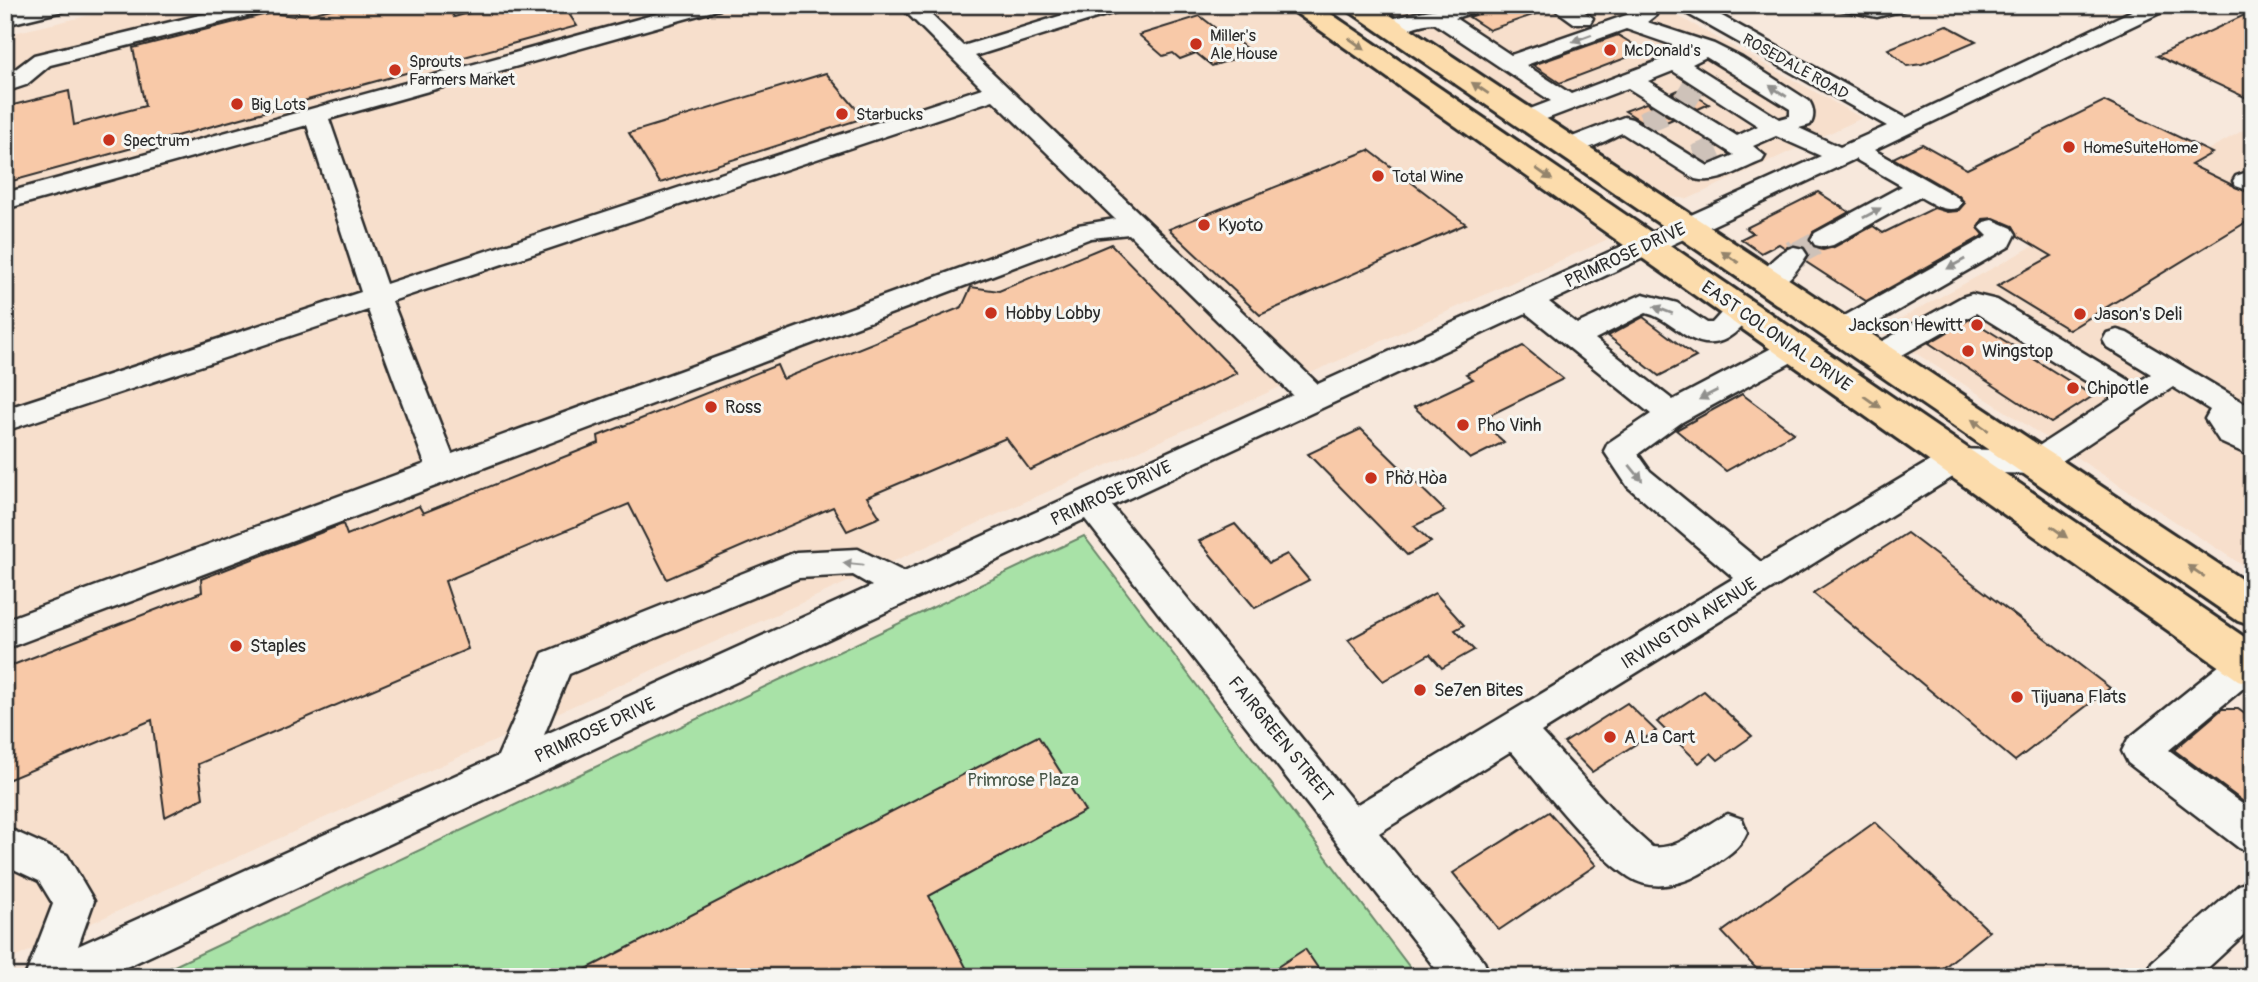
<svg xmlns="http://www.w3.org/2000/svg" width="2258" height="982" viewBox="0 0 2258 982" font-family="Pangolin,sans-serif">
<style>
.built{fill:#f7dfcc}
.green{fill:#a8e2a7;stroke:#6a8669;stroke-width:2}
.building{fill:#f8c9a8;stroke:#2b2b2b;stroke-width:2}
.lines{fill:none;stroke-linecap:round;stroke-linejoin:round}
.minor-tunnel-far1{stroke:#cec2b9;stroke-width:24;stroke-dasharray:24 11;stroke-linecap:butt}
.minor-tunnel{stroke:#cec2b9;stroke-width:30;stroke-dasharray:30 15;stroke-linecap:butt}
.minor-casing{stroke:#2b2b2b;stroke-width:5}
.highway-casing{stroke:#2b2b2b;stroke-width:6}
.minor{fill:#f6f6f2;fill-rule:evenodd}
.highway{fill:#fcdcac;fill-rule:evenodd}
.oneway{fill:#90908e}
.oneway2{fill:#94846c}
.poi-dot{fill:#c8321e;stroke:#f6f6f2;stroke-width:2.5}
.labels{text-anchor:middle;stroke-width:6;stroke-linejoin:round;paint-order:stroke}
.far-poi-label{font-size:16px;fill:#2b2b2b;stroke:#f6f6f2;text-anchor:start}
.far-street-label{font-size:16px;fill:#2b2b2b;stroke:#f6f6f2}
.poi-label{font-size:18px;fill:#2b2b2b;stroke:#f6f6f2;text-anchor:start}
.street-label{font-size:18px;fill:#2b2b2b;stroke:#f6f6f2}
.park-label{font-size:18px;fill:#4a594a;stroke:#f6f6f2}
</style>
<rect width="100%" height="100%" fill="#f7e8dc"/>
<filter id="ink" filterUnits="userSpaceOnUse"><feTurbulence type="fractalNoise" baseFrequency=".0143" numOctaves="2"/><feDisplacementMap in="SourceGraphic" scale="14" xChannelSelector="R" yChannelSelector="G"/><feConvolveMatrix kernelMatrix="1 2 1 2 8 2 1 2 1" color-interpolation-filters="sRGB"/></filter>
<g filter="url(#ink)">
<g class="built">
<polygon points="134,5 1283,5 1608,239 5,962 5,35"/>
<polygon points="1381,5 1658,5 1862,118 1688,199 1670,197"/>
<polygon points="2253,125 2253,572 1880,330"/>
</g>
<polygon class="green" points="1084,536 1417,977 151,977"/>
<g class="building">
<polygon points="347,5 447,5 454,17 498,5 563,5 577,26 5,183 5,107 69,91 74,125 145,106 133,48 271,13 294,16 299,13 311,14"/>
<polygon points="1546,5 1550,9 1489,30 1469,17 1485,12 1491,5"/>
<polygon points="2253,11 2253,101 2157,56"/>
<polygon points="1200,16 1218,30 1222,29 1252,53 1212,66 1196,53 1180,59 1173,53 1163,56 1139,35"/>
<polygon points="1946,25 1976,41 1922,64 1907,66 1888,49"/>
<polygon points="1618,35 1644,51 1560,83 1533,65"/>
<polygon points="826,73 864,118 660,183 629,133"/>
<polygon points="1683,88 1709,104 1698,109 1672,93"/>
<polygon points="2104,101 2212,153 2191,165 2253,195 2253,218 2069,330 1997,286 2052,256 2018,236 2013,226 1994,218 1983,219 1978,227 1984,235 1866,301 1806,262 1809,254 1804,246 1793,245 1785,248 1779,244 1761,253 1741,239 1753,233 1746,228 1818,192 1849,212 1813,232 1809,240 1814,248 1823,250 1834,247 1873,226 1883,233 1934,208 1947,212 1958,211 1965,203 1959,196 1893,158 1922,144 1967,169"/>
<polygon points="1646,103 1673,119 1652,128 1625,111"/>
<polygon points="1369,150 1466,224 1260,315 1169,229"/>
<polygon points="1111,244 1237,373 1030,470 1006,438 867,497 880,517 847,531 833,507 667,579 629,504 445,581 468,649 198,764 203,798 165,817 152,720 5,781 5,668 202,592 201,579 343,524 347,535 419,506 423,513 599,443 598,436 777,365 783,379 962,307 971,287 999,291"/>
<polygon points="1643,317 1696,357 1659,376 1608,336"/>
<polygon points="1970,319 2093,396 2051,423 1929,343"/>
<polygon points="1523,346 1563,379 1480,420 1504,442 1470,459 1414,407 1473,379 1466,374"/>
<polygon points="1742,394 1794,433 1726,471 1676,430"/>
<polygon points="1361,429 1445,511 1414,526 1431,542 1407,555 1308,454"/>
<polygon points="1235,524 1269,563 1287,554 1309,580 1255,608 1199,541"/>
<polygon points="1907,533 2110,688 2015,761 1813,593"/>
<polygon points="1435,593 1464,625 1455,630 1474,650 1442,668 1430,654 1383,681 1348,640"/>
<polygon points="1704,691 1752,736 1718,760 1711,753 1699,763 1657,722"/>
<polygon points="1627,703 1656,731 1592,772 1564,743"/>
<polygon points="2222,709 2238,709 2253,720 2253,809 2174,750"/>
<polygon points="1038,736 1085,811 929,896 971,977 571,977"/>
<polygon points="1549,812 1596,865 1499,930 1453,873"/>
<polygon points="1875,822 1989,931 1932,977 1764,977 1722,932"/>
<polygon points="1305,949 1324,977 1262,977"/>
</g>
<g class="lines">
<g class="minor-tunnel-far1">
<polyline points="1677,91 1703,107"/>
<polyline points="1643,123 1664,114"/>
<polyline points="1696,157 1717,148"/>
<polyline points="1794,255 1824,239"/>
</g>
<polyline class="minor-tunnel" points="1794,255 1797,253"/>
<g class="minor-casing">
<g id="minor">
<polygon points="36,5 74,5 71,9 5,25 5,13"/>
<polygon points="241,5 278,5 275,9 50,65 26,85 5,92 5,77 34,55"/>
<path d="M689 5H723L720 9 329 119 386 284 982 88 899 5H921L963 46 1095 5H1128L1125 9 975 56 1318 384 1821 156 1776 136 1753 146 1765 156 1762 161C1740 169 1719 185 1695 179L1622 133C1604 141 1578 157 1559 152L1555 147 1559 142 1624 117 1632 119 1708 166 1734 155 1628 88 1533 124H1517L1513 119 1517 114 1551 101 1434 23C1416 23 1399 36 1382 32L1379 27 1382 22C1417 11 1451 5 1487 5L1484 9 1455 18 1511 55 1638 11H1652L1656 15 1647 22 1714 44 1742 58 1809 101C1814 108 1815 118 1810 125L1799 128 1840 147 1887 126 1679 9 1676 5H1702L1906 118 2144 5H2171L2168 9 1874 150 1958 198 1962 203 1958 208C1943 212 1933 204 1920 197L1833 245 1824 247 1815 245 1811 239 1815 233 1902 186 1855 159 1549 302 1577 324 1643 294 1677 303 1707 323H1712C1724 310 1731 298 1750 304L1754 310C1739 333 1719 353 1690 338 1674 329 1663 317 1646 313L1595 339 1673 400 1785 341 1795 338 1805 341 1809 348 1805 355 1682 422 1638 454 1650 471 1761 562 1945 452 1956 449 2031 451 2113 398 1976 313 1888 363 1878 366 1868 363 1864 356 1868 349 1962 297 1972 294 1997 300 2135 384 2151 374 2107 347 2103 340 2107 333 2117 330 2127 333 2253 408V457L2220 442 2205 419 2210 410 2173 387 2047 471 2036 474 1961 472 1541 732 1623 821 1652 847C1681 851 1703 824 1728 814L1742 819 1747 832C1740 849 1725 857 1709 868 1687 884 1653 893 1629 877 1591 852 1542 787 1511 751L1379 833 1484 962 1490 977H1442L1085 519 105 977H25L53 904 39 881 5 865V827L67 855 94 901 78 946 498 756 543 653 796 552 858 549 904 572 1293 395 1129 234 1091 238 5 649V620L425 464 368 310 5 431V409L361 292 307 125 5 209V193ZM1626 29 1687 50 1571 94 1526 65ZM1706 57 1790 109V116L1779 119 1692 64ZM1673 71 1758 126 1737 136 1648 81ZM993 100 1115 219 1078 225 452 454 392 301ZM1526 313 1651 414 1608 443 1604 451 1628 487 1734 578 1356 805 1112 506ZM853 575 872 586 544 735 569 674 799 578Z"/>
<polygon points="1549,5 1575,5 1593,18 1590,23 1574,23"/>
<polygon points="1835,5 1910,5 1907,9 1877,17 1838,9"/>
<polygon points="2253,170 2253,192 2236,186 2233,181 2236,176"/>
<polygon points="1993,220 2012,228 2016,234 2010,246 1850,338 1840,340 1830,338 1826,331 1830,324 1988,236 1980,228 1984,222"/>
<path d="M1794 247 1803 249 1807 255C1796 272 1780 295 1758 289L1755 283C1763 269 1778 251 1794 247Z"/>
<polygon points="2248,648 2253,650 2253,680 2169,750 2253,812 2253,853 2239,848 2128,763 2122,751 2128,739 2236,652"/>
<polygon points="2253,880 2253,926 2198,977 2146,977 2152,962 2239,885"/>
</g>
</g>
<g class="highway-casing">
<g id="highway">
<polygon points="1288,5 1318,5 2253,643 2253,685 2238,680 1292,10"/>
<polygon points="1344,5 1375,5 2253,587 2253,626 2238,621 1348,10"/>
</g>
</g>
<use href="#minor" class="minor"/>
<use href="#highway" class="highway"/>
</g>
<defs><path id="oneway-solid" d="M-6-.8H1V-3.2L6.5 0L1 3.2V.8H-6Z" transform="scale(1.75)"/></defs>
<g class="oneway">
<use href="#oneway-solid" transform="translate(1582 38) rotate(160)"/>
<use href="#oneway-solid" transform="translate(1778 91) rotate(-147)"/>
<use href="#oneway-solid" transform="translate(1872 213) rotate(-29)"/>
<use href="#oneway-solid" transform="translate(1956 264) rotate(151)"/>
<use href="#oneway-solid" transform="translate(1663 310) rotate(-159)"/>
<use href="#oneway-solid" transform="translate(1708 395) rotate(153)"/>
<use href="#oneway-solid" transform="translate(1636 473) rotate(51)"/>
<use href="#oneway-solid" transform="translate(853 564) rotate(-174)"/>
</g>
<g class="oneway2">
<use href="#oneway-solid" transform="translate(1357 44) rotate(35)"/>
<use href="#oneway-solid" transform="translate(1480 88) rotate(-146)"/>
<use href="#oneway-solid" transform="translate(1544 174) rotate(35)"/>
<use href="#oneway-solid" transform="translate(1730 257) rotate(-146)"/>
<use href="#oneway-solid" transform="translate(1872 402) rotate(35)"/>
<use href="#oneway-solid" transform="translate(1980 425) rotate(-146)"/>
<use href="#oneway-solid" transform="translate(2059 532) rotate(35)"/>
<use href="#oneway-solid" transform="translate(2196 571) rotate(-146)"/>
</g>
</g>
<g class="poi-dot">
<circle cx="1196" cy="44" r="7"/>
<circle cx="1610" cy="50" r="7"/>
<circle cx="395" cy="70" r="7"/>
<circle cx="237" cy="104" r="7"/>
<circle cx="842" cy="114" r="7"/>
<circle cx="109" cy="140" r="7"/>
<circle cx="2069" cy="147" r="7"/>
<circle cx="1378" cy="176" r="7"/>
<circle cx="1204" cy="225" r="7"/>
<circle cx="991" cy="313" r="7"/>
<circle cx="2080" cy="314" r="7"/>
<circle cx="1977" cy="325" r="7"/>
<circle cx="1968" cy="351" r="7"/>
<circle cx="2073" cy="388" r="7"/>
<circle cx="711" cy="407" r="7"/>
<circle cx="1463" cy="425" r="7"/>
<circle cx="1371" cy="478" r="7"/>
<circle cx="236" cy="646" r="7"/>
<circle cx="1420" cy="690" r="7"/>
<circle cx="2017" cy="697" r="7"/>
<circle cx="1610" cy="737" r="7"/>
</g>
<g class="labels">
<g class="far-poi-label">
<text x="1210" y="41">Miller's<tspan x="1210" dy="18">Ale House</tspan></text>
<text x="1624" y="56">McDonald's</text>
<text x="409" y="67">Sprouts<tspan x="409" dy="18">Farmers Market</tspan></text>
<text x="251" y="110">Big Lots</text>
<text x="856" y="120">Starbucks</text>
<text x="123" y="146">Spectrum</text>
<text x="2083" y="153">HomeSuiteHome</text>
<text x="1392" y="182">Total Wine</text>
</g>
<g class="far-street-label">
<text transform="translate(1796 66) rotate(29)" y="6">ROSEDALE ROAD</text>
</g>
<g class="poi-label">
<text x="1218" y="231">Kyoto</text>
<text x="1005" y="319">Hobby Lobby</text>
<text x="2094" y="320">Jason's Deli</text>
<text x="1963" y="331" text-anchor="end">Jackson Hewitt</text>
<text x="1982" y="357">Wingstop</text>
<text x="2087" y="394">Chipotle</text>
<text x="725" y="413">Ross</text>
<text x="1477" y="431">Pho Vinh</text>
<text x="1385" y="484">Phở Hòa</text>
<text x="250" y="652">Staples</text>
<text x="1434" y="696">Se7en Bites</text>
<text x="2031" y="703">Tijuana Flats</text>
<text x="1624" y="743">A La Cart</text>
</g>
<g class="street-label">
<text transform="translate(1625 255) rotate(-25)" y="6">PRIMROSE DRIVE</text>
<text transform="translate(1777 336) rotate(35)" y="6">EAST COLONIAL DRIVE</text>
<text transform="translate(1111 493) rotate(-25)" y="6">PRIMROSE DRIVE</text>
<text transform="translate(1689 623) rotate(-32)" y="6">IRVINGTON AVENUE</text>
<text transform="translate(595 730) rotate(-25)" y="6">PRIMROSE DRIVE</text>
<text transform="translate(1281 739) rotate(51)" y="6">FAIRGREEN STREET</text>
</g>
<g class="park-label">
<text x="1023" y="786">Primrose Plaza</text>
</g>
</g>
<rect width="2258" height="982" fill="none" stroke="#f6f6f2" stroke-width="28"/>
<rect x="14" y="14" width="2230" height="954" fill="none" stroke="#2b2b2b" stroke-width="2.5" filter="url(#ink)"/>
</svg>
